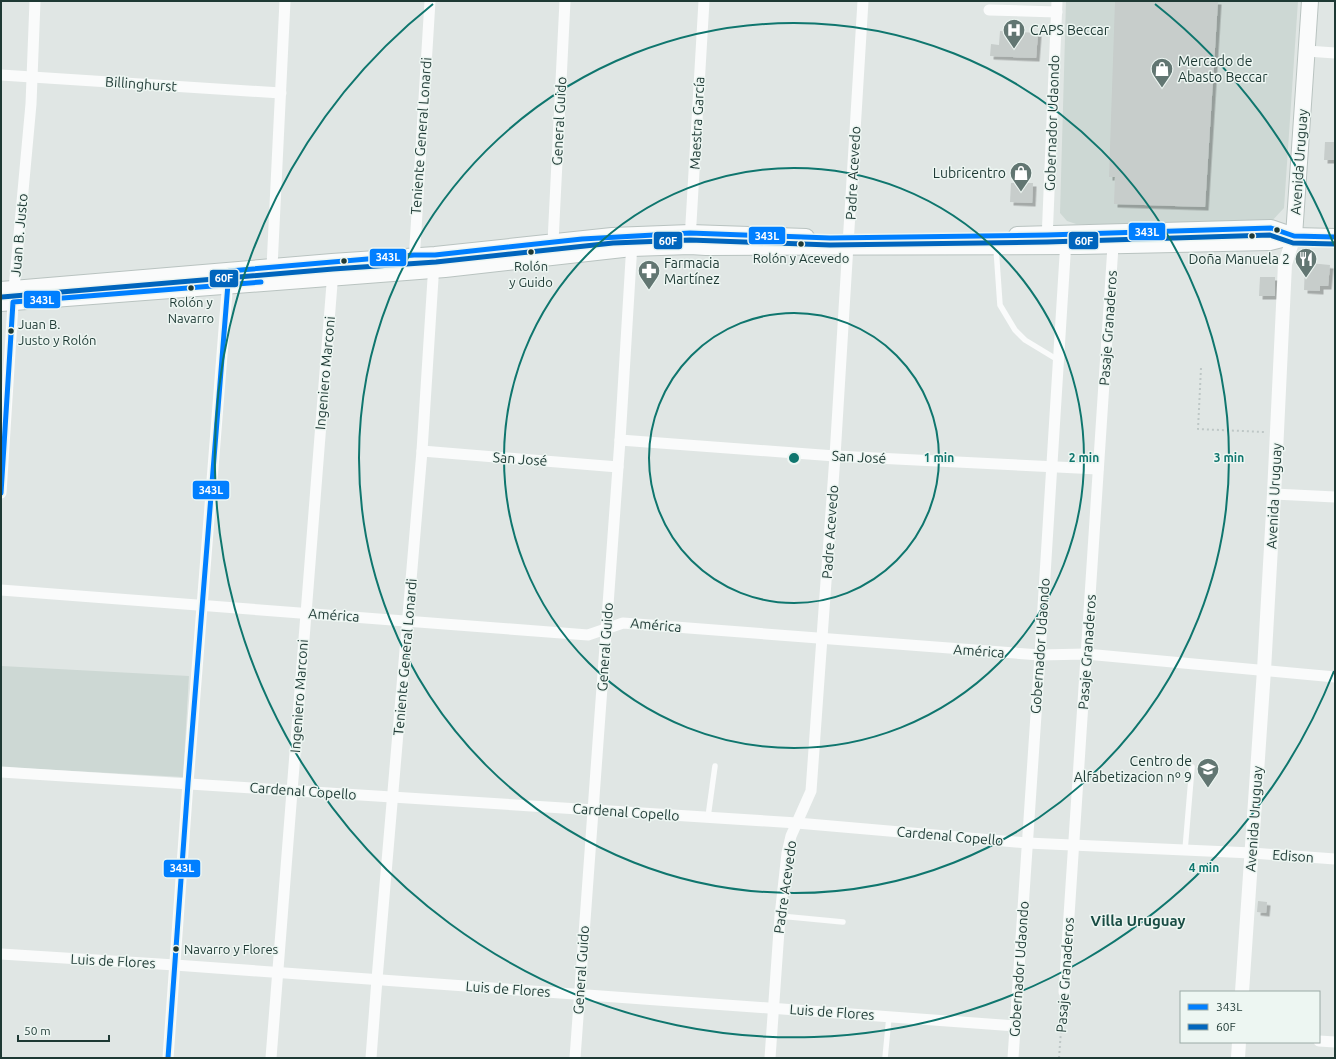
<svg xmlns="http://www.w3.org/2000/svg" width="1336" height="1059" viewBox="0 0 1336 1059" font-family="Ubuntu,sans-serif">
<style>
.built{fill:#cdd8d4}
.building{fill:#c7cdcb;filter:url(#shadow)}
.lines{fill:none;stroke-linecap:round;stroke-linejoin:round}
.secondary-casing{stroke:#b9c3c0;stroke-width:18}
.path{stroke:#bec7c6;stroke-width:2;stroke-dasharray:2 3;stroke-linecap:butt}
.service{stroke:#fafbfb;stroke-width:5.5}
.minor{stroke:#fafbfb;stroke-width:11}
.tertiary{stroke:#fafbfb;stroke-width:14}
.secondary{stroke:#fafbfb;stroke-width:16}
.bus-1-casing{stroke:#edf6f2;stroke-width:8}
.bus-2-casing{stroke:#edf6f2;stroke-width:8}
.bus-1{stroke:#007fff;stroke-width:5}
.bus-2{stroke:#0065bd;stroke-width:5}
.ring{fill:none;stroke:#0f766e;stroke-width:2}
.bus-dot{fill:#1e3934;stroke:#edf6f2;stroke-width:1.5}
.labels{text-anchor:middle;stroke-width:3;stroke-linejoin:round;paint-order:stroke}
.bus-label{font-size:13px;fill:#1e3934;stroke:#edf6f2}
.poi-label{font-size:14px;fill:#1e3934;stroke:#edf6f2;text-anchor:start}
.street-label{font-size:14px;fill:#1e3934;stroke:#edf6f2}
.neighbourhood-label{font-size:15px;font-weight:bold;fill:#194c44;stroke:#edf6f2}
.centre{fill:#0f766e;stroke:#edf6f2;stroke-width:2}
.ring-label{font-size:12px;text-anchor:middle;font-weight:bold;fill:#0f766e;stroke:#edf6f2;stroke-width:3;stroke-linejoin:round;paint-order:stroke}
.line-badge{stroke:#edf6f2;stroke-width:1.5}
.badge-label{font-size:11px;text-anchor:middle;font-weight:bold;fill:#fff}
</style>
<defs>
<filter id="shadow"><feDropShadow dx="3.5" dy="3.5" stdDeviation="0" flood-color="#0004"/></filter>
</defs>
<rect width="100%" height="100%" fill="#e0e6e4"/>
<g class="built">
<polygon points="1066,1 1298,1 1284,208 1269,224 1076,224 1067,221 1060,213"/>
<polygon points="2,666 189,676 183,777 1,767"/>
</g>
<g class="building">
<polygon points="1115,1 1218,1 1205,207 1114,204 1115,177 1109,177"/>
<polygon points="1000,31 1038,33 1036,58 990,56 991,44 999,45"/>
<polygon points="1325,142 1335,142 1335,160 1324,160"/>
<polygon points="1011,183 1033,183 1032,203 1010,202"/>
<polygon points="1309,263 1330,265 1328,286 1320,286 1320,291 1304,290 1305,266"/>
<polygon points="1260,277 1275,277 1275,296 1259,296"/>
<polygon points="1258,901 1267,902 1266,913 1257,912"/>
</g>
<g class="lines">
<g class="secondary-casing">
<g id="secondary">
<polyline points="1017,235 1271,228 1294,236"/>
<polyline points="1294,236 1310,1"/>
<polyline points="1,290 332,262 435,255 612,236 690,233 806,237"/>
<polyline points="1,303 445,269 632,248 690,246 706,247 1080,246 1270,242 1294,236 1335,237"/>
</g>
</g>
<g class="path">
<polyline points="1201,368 1198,429 1264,432"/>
<polyline points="1059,1058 1063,1003"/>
</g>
<g class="service">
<polyline points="996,248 1000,305 1015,330 1025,340 1058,360"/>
<polyline points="708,817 715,766"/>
<polyline points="1185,850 1192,767"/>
<polyline points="780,916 843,922"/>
<polyline points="885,1058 889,1017"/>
</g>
<g class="minor">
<polyline points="989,10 1057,12"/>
<polyline points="1307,51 1335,53"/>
<polyline points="1,75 281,93"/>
<polyline points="690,240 704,1"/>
<polyline points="1047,240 1057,1"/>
<polyline points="553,242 565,1"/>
<polyline points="414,262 430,1"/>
<polyline points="272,267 285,1"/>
<polyline points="620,440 835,456 1098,469"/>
<polyline points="422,451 618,467"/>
<polyline points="1,493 14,289 31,104 35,1"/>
<polyline points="1274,494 1335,497"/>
<polyline points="1,590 588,635 623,623 1040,655 1086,654 1335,677"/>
<polyline points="1,772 797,823 1027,843 1252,853 1335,859"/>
<polyline points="1,954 175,965 1016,1026"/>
<polyline points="1064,992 1113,246"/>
<polyline points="1319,1041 1335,1042"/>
<polyline points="168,1058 188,783 228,279"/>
<polyline points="271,1058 333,271"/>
<polyline points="371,1058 377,979 422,451 434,263"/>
<polyline points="575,1058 620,440 632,243"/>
<polyline points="770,1058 780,916 787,853 791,836 811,791 835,456 863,1"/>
<polyline points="1013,1058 1040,655 1066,240"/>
</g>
<g class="tertiary">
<polyline points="1242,992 1264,670 1274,494 1285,264 1294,236"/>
<polyline points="1238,1058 1239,1042"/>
</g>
<use href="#secondary" class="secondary"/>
<g class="bus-1-casing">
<g id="bus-1">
<polyline points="1,493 13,302 261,282"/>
<polyline points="168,1058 188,783 229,271 414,255 435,255 582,239 690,233 830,238 1047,235 1271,228 1294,236 1335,237"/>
</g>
</g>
<g class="bus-2-casing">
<polyline id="bus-2" points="2,297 333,269 436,262 613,243 690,240 830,245 1047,242 1270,235 1293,243 1335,244"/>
</g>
<use href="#bus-1" class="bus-1"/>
<use href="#bus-2" class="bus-2"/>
</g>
<g class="ring">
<circle cx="794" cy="458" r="145"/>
<circle cx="794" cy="458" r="290"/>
<circle cx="794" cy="458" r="435"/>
<path d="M1334 671A580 580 0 1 1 433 4M1155 4A580 580 0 0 1 1334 245"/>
</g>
<defs>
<g id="hospital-pin" transform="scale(1.15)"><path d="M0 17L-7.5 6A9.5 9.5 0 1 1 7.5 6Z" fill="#627672" stroke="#edf6f2"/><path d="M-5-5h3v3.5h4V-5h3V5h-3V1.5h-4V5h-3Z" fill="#fff"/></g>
<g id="shop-pin" transform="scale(1.15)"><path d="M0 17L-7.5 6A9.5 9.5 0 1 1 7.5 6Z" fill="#627672" stroke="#edf6f2"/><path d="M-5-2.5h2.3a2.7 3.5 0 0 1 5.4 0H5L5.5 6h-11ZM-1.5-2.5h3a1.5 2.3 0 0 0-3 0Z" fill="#fff"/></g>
<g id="restaurant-pin" transform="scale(1.15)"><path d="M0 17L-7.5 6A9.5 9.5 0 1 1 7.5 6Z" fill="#627672" stroke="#edf6f2"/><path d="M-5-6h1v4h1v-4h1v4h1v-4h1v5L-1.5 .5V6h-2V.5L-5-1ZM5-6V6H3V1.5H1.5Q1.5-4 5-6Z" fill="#fff"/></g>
<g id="pharmacy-pin" transform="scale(1.15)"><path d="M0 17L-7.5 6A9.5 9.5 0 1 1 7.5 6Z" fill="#627672" stroke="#edf6f2"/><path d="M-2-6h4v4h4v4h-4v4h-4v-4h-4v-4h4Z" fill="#fff"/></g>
<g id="school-pin" transform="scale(1.15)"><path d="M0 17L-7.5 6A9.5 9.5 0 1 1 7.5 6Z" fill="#627672" stroke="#edf6f2"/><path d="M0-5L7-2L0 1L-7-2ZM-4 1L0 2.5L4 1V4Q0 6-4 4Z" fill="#fff"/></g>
</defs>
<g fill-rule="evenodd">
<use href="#hospital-pin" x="1014" y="30"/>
<use href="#shop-pin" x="1162" y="69"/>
<use href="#shop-pin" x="1021" y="173"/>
<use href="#restaurant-pin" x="1306" y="259"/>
<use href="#pharmacy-pin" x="649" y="271"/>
<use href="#school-pin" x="1208" y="769"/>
</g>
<g class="bus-dot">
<circle cx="1277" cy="230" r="3.5"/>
<circle cx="1252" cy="236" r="3.5"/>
<circle cx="801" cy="244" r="3.5"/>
<circle cx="531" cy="252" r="3.5"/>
<circle cx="344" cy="261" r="3.5"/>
<circle cx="191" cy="288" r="3.5"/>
<circle cx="11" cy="331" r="3.5"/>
<circle cx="176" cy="949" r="3.5"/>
</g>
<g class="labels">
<g class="bus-label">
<text x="801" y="263">Rolón y Acevedo</text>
<text x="531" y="271">Rolón<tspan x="531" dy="16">y Guido</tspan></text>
<text x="191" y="307">Rolón y<tspan x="191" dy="16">Navarro</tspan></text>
<text x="18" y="329" text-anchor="start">Juan B.<tspan x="18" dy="16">Justo y Rolón</tspan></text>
<text x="184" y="954" text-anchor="start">Navarro y Flores</text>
</g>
<g class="poi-label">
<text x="1030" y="35">CAPS Beccar</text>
<text x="1178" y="66">Mercado de<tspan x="1178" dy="16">Abasto Beccar</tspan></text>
<text x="1006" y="178" text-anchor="end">Lubricentro</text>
<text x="1290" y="264" text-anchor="end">Doña Manuela 2</text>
<text x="664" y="268">Farmacia<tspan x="664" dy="16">Martínez</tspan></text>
<text x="1192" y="766" text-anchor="end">Centro de<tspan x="1192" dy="16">Alfabetizacion nº 9</tspan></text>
</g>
<g class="street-label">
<text transform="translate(141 84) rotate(4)" y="5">Billinghurst</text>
<text transform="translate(559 121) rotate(-87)" y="5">General Guido</text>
<text transform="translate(697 123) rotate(-87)" y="5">Maestra García</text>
<text transform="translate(1052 123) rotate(-88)" y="5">Gobernador Udaondo</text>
<text transform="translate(421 136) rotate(-86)" y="5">Teniente General Lonardi</text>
<text transform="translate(1299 162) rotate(-86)" y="5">Avenida Uruguay</text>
<text transform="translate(853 173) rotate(-87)" y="5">Padre Acevedo</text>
<text transform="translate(19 235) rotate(-85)" y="5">Juan B. Justo</text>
<text transform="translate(1108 328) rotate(-86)" y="5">Pasaje Granaderos</text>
<text transform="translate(325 373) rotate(-85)" y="5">Ingeniero Marconi</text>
<text transform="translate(859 457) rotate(3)" y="5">San José</text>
<text transform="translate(520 459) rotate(4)" y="5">San José</text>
<text transform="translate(1274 496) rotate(-87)" y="5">Avenida Uruguay</text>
<text transform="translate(830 532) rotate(-86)" y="5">Padre Acevedo</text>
<text transform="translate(334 615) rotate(4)" y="5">América</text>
<text transform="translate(656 625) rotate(5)" y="5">América</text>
<text transform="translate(1040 646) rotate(-86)" y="5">Gobernador Udaondo</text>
<text transform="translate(605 647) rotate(-86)" y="5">General Guido</text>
<text transform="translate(979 651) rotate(4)" y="5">América</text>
<text transform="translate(1087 652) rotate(-86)" y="5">Pasaje Granaderos</text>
<text transform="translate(405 657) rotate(-85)" y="5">Teniente General Lonardi</text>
<text transform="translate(299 696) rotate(-86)" y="5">Ingeniero Marconi</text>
<text transform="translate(303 791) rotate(4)" y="5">Cardenal Copello</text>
<text transform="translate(626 812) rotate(4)" y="5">Cardenal Copello</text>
<text transform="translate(1254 819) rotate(-86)" y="5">Avenida Uruguay</text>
<text transform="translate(950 836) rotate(5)" y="5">Cardenal Copello</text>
<text transform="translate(1293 856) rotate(4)" y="5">Edison</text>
<text transform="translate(785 887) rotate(-82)" y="5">Padre Acevedo</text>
<text transform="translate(113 961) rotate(3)" y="5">Luis de Flores</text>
<text transform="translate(1019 969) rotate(-86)" y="5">Gobernador Udaondo</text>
<text transform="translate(581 970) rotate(-86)" y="5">General Guido</text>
<text transform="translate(1065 975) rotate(-86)" y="5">Pasaje Granaderos</text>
<text transform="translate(508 989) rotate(4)" y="5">Luis de Flores</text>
<text transform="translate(832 1012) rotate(4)" y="5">Luis de Flores</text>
</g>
<g class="neighbourhood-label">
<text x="1138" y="926">Villa Uruguay</text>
</g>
</g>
<circle cx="794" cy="458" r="6" class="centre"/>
<g class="ring-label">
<text x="939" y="462">1 min</text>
<text x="1084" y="462">2 min</text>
<text x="1229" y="462">3 min</text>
<text x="1204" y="872">4 min</text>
</g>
<g class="line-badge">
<rect x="1128" y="222" width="38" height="19" rx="4" fill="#007fff"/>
<rect x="748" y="226" width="38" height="19" rx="4" fill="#007fff"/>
<rect x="1068" y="231" width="31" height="19" rx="4" fill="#0065bd"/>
<rect x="653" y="231" width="30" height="19" rx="4" fill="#0065bd"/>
<rect x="369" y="248" width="38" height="19" rx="4" fill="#007fff"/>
<rect x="209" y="269" width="30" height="19" rx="4" fill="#0065bd"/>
<rect x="23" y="290" width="38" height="19" rx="4" fill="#007fff"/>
<rect x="192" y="480" width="38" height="20" rx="4" fill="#007fff"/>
<rect x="163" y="859" width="38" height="19" rx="4" fill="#007fff"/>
</g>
<g class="badge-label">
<text x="1147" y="236">343L</text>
<text x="767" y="240">343L</text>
<text x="1084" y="245">60F</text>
<text x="668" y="245">60F</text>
<text x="388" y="261">343L</text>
<text x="224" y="282">60F</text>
<text x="42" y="304">343L</text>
<text x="211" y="494">343L</text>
<text x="182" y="872">343L</text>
</g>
<rect width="1336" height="1059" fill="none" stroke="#1e3934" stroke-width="4"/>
<rect x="1180" y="991" width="140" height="52" fill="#edf6f2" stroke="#9aaaa6"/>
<rect x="1188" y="1004" width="20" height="6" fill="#007fff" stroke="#9aaaa6"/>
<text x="1216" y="1011" font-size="12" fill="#1e3934">343L</text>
<rect x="1188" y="1024" width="20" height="6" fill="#0065bd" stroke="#9aaaa6"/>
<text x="1216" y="1031" font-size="12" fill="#1e3934">60F</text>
<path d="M18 1035v6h91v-6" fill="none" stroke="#1e3934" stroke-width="2"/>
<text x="24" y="1035" font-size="12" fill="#1e3934" stroke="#edf6f2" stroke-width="3" paint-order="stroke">50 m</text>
</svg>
